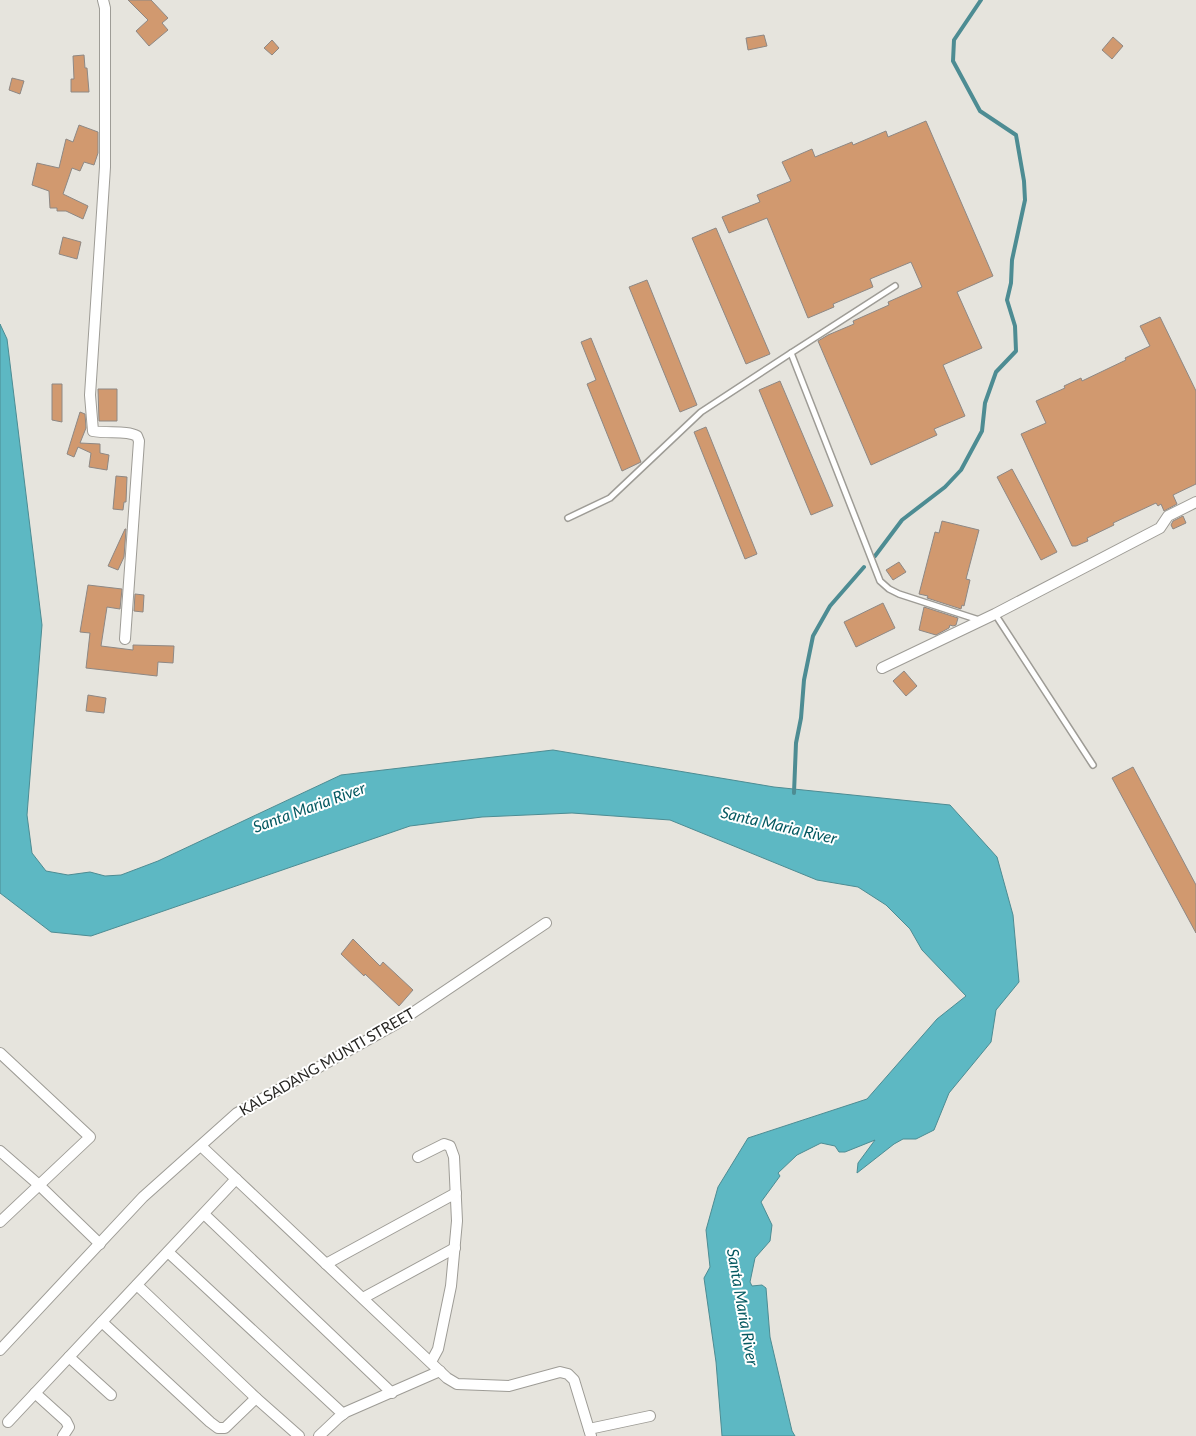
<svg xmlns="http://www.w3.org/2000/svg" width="1196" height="1436" viewBox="0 0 1196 1436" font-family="Lato,sans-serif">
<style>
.water{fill:#5db8c3;stroke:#4d8c93}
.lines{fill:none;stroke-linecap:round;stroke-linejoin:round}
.stream{stroke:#4d8c93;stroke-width:4}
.building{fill:#d1996f;stroke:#8e8884}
.lane-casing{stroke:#9e9c96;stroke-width:8}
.street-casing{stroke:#9e9c96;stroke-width:12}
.lane{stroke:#fff;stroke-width:5}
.street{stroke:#fff;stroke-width:10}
.labels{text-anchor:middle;stroke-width:4;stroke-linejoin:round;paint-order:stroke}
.street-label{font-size:15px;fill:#282724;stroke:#fff}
.water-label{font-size:16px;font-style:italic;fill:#055961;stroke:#fff}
</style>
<rect width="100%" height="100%" fill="#e6e4dd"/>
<polygon class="water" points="0,324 7,339 42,625 27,815 32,853 46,871 68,875 90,872 105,876 121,875 158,861 341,775 553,750 774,787 950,805 997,857 1013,915 1019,982 996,1010 991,1042 949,1093 934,1130 916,1139 903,1139 894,1144 857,1173 858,1163 875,1140 845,1152 839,1152 835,1146 821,1143 797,1155 778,1173 780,1176 761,1202 772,1225 770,1241 755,1258 750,1282 752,1286 762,1285 766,1288 770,1337 792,1431 795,1436 722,1436 716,1362 704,1278 710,1267 706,1230 718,1187 748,1138 867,1099 937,1019 966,996 922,950 910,929 886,905 858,887 817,880 670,820 572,813 482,817 410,826 91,936 51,932 0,893"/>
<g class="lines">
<g class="stream">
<polyline points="875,556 902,520 945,487 961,470 982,431 985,403 996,372 1016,351 1015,326 1007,300 1011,283 1012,260 1025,200 1024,181 1016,135 980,111 953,61 954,40 981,0"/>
<polyline points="794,793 796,743 801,718 804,680 813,636 830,606 864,567"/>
</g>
</g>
<g class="building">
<polygon points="128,0 151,0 168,18 162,23 168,30 149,46 136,31 148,20"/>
<polygon points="764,35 767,46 748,50 746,38"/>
<polygon points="1113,37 1123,46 1112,59 1102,50"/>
<polygon points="272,40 279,48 272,55 264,48"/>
<polygon points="84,55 85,68 87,68 89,92 71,92 71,79 74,79 73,56"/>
<polygon points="12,78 24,81 20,94 9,90"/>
<polygon points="926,121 993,276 957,292 982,348 943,365 965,416 934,429 937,435 871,465 818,341 828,335 854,324 853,321 889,305 888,302 922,287 911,262 870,279 873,287 833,304 834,307 808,318 767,218 729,233 722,217 760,202 757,195 791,181 782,162 812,149 815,157 852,142 853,145 886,131 888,137"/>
<polygon points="79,125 98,132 98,153 94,165 84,162 80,171 72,168 63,194 88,206 83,219 66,211 57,211 57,208 50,208 49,191 32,185 37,163 59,168 66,139 73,142"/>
<polygon points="716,228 770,354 746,364 692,238"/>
<polygon points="63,237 81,242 77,259 59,254"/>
<polygon points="647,280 697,405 680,412 629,287"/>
<polygon points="1160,317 1196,391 1196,484 1173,495 1177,504 1164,511 1161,504 1158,506 1156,503 1113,523 1114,525 1087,538 1088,541 1076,546 1072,546 1021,434 1046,423 1036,401 1065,388 1064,386 1081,378 1082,381 1126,360 1125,358 1150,346 1140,326"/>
<polygon points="591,338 641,462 622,471 587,384 596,380 581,342"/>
<polygon points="780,381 833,506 811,515 759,390"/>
<polygon points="52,384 62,384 62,422 52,420"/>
<polygon points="98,389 117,389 117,421 99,421"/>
<polygon points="80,412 85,414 86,428 80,443 100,444 100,453 109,455 107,470 89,467 91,453 78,447 74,457 67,454"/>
<polygon points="706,427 757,554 745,559 694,432"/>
<polygon points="1012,469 1057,552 1041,560 997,477"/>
<polygon points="116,476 127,477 126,502 124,502 123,510 113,509"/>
<polygon points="1183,516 1186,523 1173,529 1171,525 1173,521"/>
<polygon points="942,521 979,530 966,579 970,580 964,606 962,605 961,609 927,598 928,596 919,594 935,532 939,533"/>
<polygon points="125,529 126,529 124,557 118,570 108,566"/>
<polygon points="899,562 906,572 893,580 886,570"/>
<polygon points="88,585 122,589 120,609 107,607 101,646 133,650 133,645 174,646 173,663 158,662 157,676 86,668 90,633 80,632"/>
<polygon points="135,594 144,595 143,612 134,611"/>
<polygon points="883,603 895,628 856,647 844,622"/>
<polygon points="924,607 958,618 956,625 953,626 950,625 949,628 936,635 919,630"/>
<polygon points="904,671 917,686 906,696 893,681"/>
<polygon points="88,695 106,698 104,713 86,711"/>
<polygon points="1133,767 1196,885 1196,933 1112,778"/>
<polygon points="353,939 380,966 383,962 413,990 399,1006 365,974 364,976 341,954"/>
</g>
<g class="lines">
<g class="lane-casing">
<g id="lane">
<polyline points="895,286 791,353 880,581 889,589 899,594 979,620"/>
<polyline points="568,518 610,498 701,412 791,353"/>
<polyline points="995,614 1093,765"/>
</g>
</g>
<g class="street-casing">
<g id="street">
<path d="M103 0 105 8V167L90 395 93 431C107 434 127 430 137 436L139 441 125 639"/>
<polyline points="882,668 995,614 1160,528 1168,516 1196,502"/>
<polyline points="0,1053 90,1137 0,1222"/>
<polyline points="201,1146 447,1378 457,1384 509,1386 560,1372 568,1374 574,1380 591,1436"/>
<polyline points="0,1151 39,1185 100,1244"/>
<polyline points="418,1157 444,1144 450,1146 454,1157 457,1221 451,1286 438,1349 431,1362"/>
<polyline points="204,1214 392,1393"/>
<polyline points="168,1252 343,1414"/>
<polyline points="326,1264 456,1193"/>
<polyline points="137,1285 256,1398 299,1436"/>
<polyline points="363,1298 455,1248"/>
<polyline points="102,1322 210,1422 218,1428 225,1428 256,1398"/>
<polyline points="0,1350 143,1197 237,1113 396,1024 546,923"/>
<polyline points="69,1357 111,1395"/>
<polyline points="35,1393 66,1421 69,1427 63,1436"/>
<polyline points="8,1422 236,1179"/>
<polyline points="589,1429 650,1416"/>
<polyline points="319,1436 338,1418 346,1412 440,1371"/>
</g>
</g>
<use href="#lane" class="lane"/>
<use href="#street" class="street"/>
</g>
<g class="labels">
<g class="street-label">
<text transform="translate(327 1062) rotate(-30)" y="5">KALSADANG MUNTI STREET</text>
</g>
<g class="water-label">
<text transform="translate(309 807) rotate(-20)" y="6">Santa Maria River</text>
<text transform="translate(779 825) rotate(13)" y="6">Santa Maria River</text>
<text transform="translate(743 1307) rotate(80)" y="6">Santa Maria River</text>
</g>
</g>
</svg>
